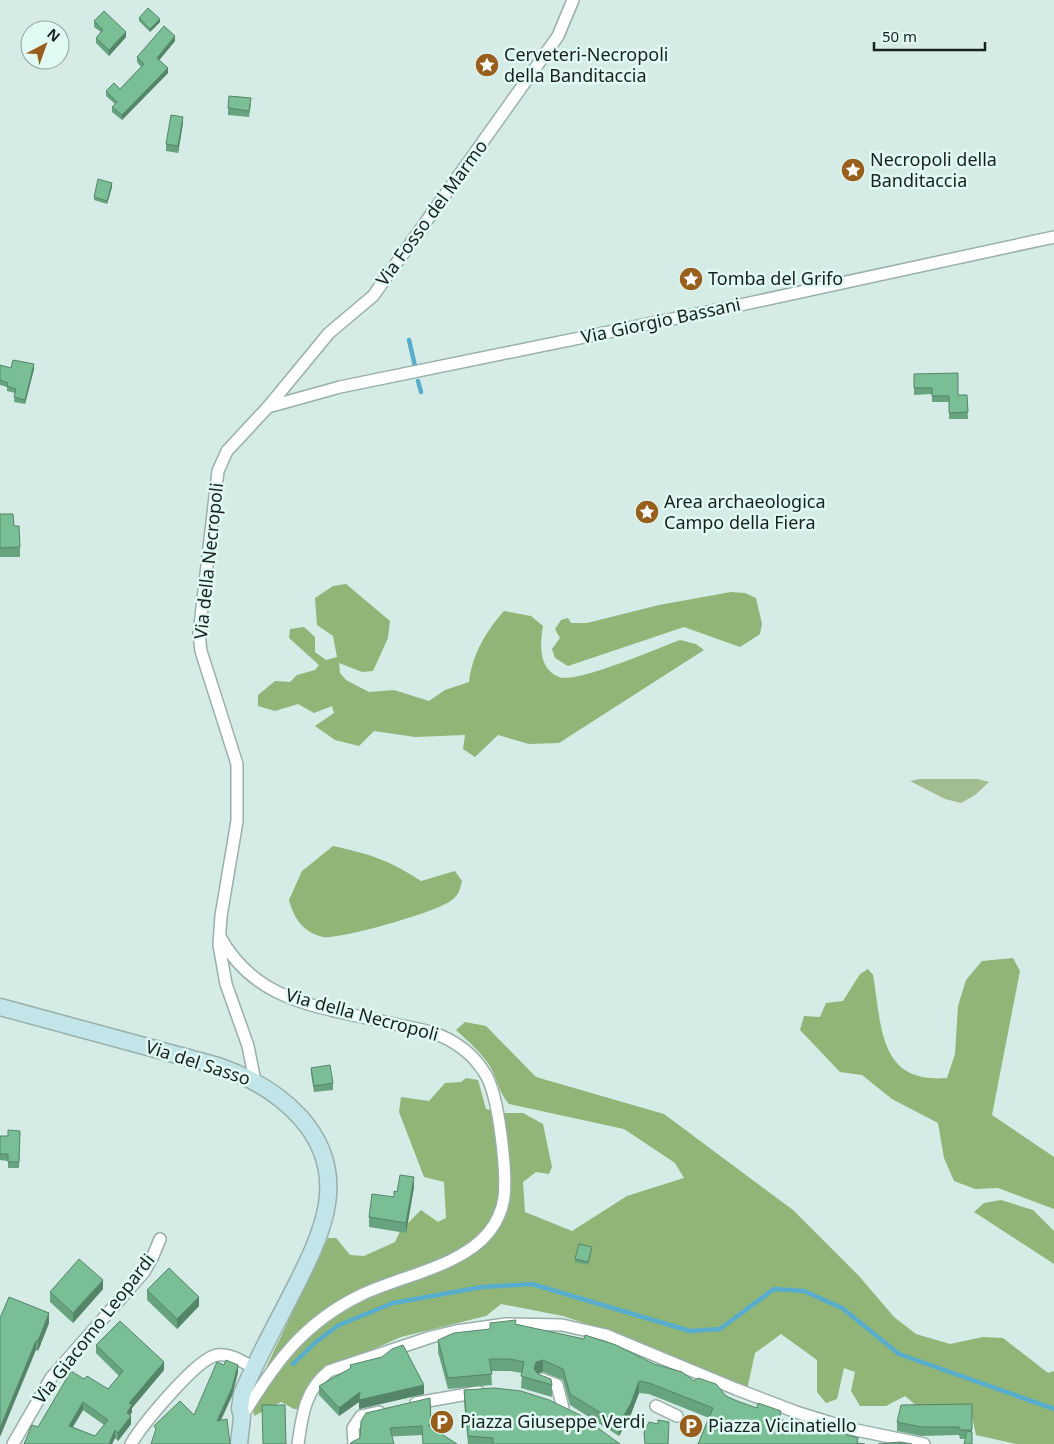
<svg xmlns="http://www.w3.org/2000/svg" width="1054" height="1444" viewBox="0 0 1054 1444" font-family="'Noto Sans',sans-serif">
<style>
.green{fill:#a1bd90}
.forest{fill:#90b577}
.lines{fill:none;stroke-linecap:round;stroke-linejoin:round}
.stream{stroke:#58adcd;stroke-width:4.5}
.street-casing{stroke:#99afa9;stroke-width:14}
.secondary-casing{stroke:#99afa9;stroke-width:19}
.street{stroke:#fff;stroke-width:11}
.secondary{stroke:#c1e5e8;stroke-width:16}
.wall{fill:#68a37f;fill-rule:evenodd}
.shaded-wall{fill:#558568}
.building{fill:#79be94;stroke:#558568;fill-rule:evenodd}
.labels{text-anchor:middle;stroke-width:5;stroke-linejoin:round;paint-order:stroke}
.poi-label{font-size:18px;fill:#18201e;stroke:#e1f9f3;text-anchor:start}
.street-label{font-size:18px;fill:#18201e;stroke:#e1f9f3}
</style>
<rect width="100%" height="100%" fill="#d4ebe6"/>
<polygon class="green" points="920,779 978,779 989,782 975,795 961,803 945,799 910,781"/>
<g class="forest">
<path d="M346 584 390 621 388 638 373 671 362 672 339 663 340 673 346 680 369 692 394 690 429 701 445 690 469 682C472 655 486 631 504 611L531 616 543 626C540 643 538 669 559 677 577 684 658 648 680 640L696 644 704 650 559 743 529 744 498 735 475 757 463 749 465 735 415 737 374 731 359 746 335 740 315 726 334 713 332 706 314 713 298 704 275 711 258 706V695L275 681 290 682 297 675 315 670 319 665 289 638 290 629 304 627 315 637V652L326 660 337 657 333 636 317 625 315 598 333 586Z"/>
<polygon points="731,592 745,593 756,598 762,624 760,634 740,647 684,627 568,666 555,658 552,649 560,638 555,629 561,620 568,618 571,623 587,623 659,605"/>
<path d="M333 846C370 854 389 860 421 881L455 871 462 881C460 889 459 895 452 900 438 912 338 940 323 937 303 932 294 919 289 900L302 871Z"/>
<path d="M1013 958 1020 971 992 1115 1054 1157V1209L998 1188 975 1189 954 1181 944 1158 938 1123 892 1099 862 1075 840 1072 800 1030 804 1016 820 1017 826 1003 843 1001 860 974 868 969 873 975C882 1026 878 1084 947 1078L955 1054 958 1006 966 980 982 961Z"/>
<path d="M465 1022 486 1026 536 1077 664 1114 793 1210 859 1276 894 1317 916 1334 950 1344 983 1337 1003 1338 1048 1373 1054 1371V1444H1016L976 1435 971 1412 917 1406 905 1396 886 1406H860L851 1391 855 1372 844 1368 837 1399 826 1403 817 1392V1360L781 1334 755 1353 747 1390 617 1334 563 1316 501 1304 486 1316 401 1337 348 1360 312 1382 305 1409H294L281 1402 254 1416 252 1397 328 1238H336L350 1255 364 1256 395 1242 400 1231 421 1210 438 1222 446 1218 444 1182 424 1177 399 1112 401 1097 429 1101 445 1083 461 1082 466 1078 478 1080 486 1109 505 1113H523L543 1124 552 1167 549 1174 536 1172 523 1182 525 1212 572 1231 627 1196 684 1178 675 1163 624 1129 509 1104C499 1093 498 1081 491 1068 482 1053 469 1042 456 1030Z"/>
<polygon points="1001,1200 1033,1210 1054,1231 1054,1264 974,1212 984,1203"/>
</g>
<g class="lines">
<g class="stream">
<polyline points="409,340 415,366"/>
<polyline points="418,381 421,392"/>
<polyline points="293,1364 317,1341 339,1325 393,1303 482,1287 532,1284 690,1331 720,1329 774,1289 804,1291 842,1308 899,1354 1054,1409"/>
</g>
<g class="street-casing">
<g id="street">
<polyline points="268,407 340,387 731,307 1054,237"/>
<path d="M220 937C250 991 297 1003 353 1015 379 1021 405 1026 431 1032 455 1040 473 1053 486 1075 499 1097 507 1172 504 1198 502 1210 497 1222 489 1232 461 1267 400 1276 361 1295 303 1323 274 1364 242 1417"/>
<polyline points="255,1081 248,1046 226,984 219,945 221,916 237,821 237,764 201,651 199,634 218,471 227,451 268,407 329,333 373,296 558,36 573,0"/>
<polyline points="541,1379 557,1385 563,1408"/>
<polyline points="416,1403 479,1392"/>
<polyline points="656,1406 677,1416"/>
<polyline points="13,1444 51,1378 144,1272 153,1256 160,1239"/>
<path d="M131 1444C142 1425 197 1358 217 1355 230 1353 243 1362 254 1368"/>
<path d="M298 1444C302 1415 305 1390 329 1371L431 1337 456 1331 506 1324 562 1325 606 1335 736 1389 796 1412 851 1429 924 1444"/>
<polyline points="354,1444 353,1428 361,1416 379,1412"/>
</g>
</g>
<g class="secondary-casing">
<path id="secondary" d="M0 1007 218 1066C250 1077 277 1092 300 1117 354 1177 320 1238 289 1299 273 1330 256 1361 242 1394L240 1408 242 1417 239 1444"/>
</g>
<use href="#street" class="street"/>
<use href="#secondary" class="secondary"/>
</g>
<g class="wall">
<polygon points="139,18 160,22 150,32 139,21"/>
<polygon points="94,21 126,37 109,56 96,43 96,38 101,32 94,27"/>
<polygon points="175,41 159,60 168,73 122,120 112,112 112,107 115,104 106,96 106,91 120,89 141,67 137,62 137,57"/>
<polygon points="251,104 249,117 228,115 228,108"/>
<polygon points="183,123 178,153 166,151 166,144"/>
<polygon points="112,187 107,204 94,200 94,197"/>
<polygon points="0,365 11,368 34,369 25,404 14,402 15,393 7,391 7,387 0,385"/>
<polygon points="914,374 958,395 967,395 968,419 949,419 949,402 932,402 932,394 914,395"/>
<polygon points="0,514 14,526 20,547 20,557 0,557"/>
<polygon points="311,1068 333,1083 333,1090 314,1092 311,1074"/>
<polygon points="20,1131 19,1168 8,1168 8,1161 0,1160 0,1136 8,1136"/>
<polygon points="414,1187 406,1233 369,1227 369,1217 394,1197 397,1192"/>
<polygon points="592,1250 588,1265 575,1262 575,1259"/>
<polygon points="103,1289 73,1323 50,1302 50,1292"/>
<polygon points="147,1290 199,1306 177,1329 147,1300"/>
<polygon points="0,1318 49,1323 38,1351 36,1350"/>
<polygon points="516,1324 654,1364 694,1381 726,1396 781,1419 858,1443 698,1444 709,1418 649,1394 639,1393 631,1414 619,1436 570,1405 563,1380 543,1372 537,1373 552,1385 552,1397 521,1388 522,1373 510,1371 491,1371 492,1385 448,1389 438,1352 438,1340 490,1329"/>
<path d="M96 1345 164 1370 132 1408V1412L130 1415 131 1424 118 1441 115 1438 112 1444 38 1427 84 1379 108 1389 119 1376 96 1353ZM83 1410 104 1425 95 1436 73 1427Z"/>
<polygon points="350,1365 424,1394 359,1409 359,1402 339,1416 319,1395 319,1386 350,1369"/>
<polygon points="464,1390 620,1444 468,1444 464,1402"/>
<polygon points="430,1398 431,1427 422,1435 360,1438"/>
<polygon points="972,1404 972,1444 965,1439 960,1439 959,1435 921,1436 897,1431 897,1422"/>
</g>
<g class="shaded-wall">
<polygon points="160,19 160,22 150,32 150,29"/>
<polygon points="126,32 126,37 109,56 109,50"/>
<polygon points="175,36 175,41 157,63 157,58"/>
<polygon points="168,68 168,73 122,120 122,115"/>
<polygon points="183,117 183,123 178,153 178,146"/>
<polygon points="112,183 112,187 107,204 107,201"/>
<polygon points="34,364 34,369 25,404 25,400"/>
<polygon points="414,1177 414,1187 406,1233 406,1223"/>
<polygon points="103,1280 103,1289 73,1323 73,1313"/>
<polygon points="199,1297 199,1306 177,1329 177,1319"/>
<polygon points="49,1313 49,1323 38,1351 38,1341"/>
<polygon points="36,1341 36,1350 0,1437 0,1428"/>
<polygon points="543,1360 543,1372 536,1374 534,1381 534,1369 536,1362"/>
<polygon points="164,1362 164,1370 132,1408 132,1412 127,1421 127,1413 129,1403"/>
<polygon points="238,1365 238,1373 232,1396 217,1429 217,1421"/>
<polygon points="639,1381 639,1393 631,1414 619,1436 619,1424"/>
<polygon points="424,1385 424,1394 359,1409 359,1402 339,1416 339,1408 360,1392"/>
<polygon points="83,1402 83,1410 69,1433 69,1426"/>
<polygon points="131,1416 131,1424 118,1441 118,1433"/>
<polygon points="115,1430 115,1438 112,1444 109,1444"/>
</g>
<g class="building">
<polygon points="148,8 160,19 150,29 139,18"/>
<polygon points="104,11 126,32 109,50 96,38 103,30 94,21"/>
<polygon points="164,26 175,36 157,58 168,68 122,115 112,107 117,102 106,91 114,83 120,89 144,64 137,57"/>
<polygon points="229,96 251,98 249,111 228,108"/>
<polygon points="171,115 183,117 178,146 166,144"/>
<polygon points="98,179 112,183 107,201 94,197"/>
<polygon points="13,360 34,364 25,400 14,397 16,389 7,386 8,383 0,380 0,365 11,368"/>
<polygon points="958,373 958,395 967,395 968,412 949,413 949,396 932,396 932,388 914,388 914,374"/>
<polygon points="0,514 13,514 14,526 19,526 20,547 0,548"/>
<polygon points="330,1065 333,1083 314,1086 311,1068"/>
<polygon points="8,1130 20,1131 19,1162 8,1162 8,1154 0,1154 0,1136 8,1136"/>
<polygon points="400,1175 414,1177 406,1223 369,1217 372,1194 394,1197 394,1191 397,1192"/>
<polygon points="579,1244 592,1247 588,1262 575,1259"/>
<polygon points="79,1259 103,1280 73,1313 50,1292"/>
<polygon points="169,1268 199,1297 177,1319 147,1290"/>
<polygon points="9,1297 49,1313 38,1341 36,1341 0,1428 0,1318"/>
<polygon points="516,1320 515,1324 584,1339 585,1335 616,1345 654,1364 682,1372 694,1381 698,1378 716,1384 726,1396 737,1401 757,1408 758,1403 781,1411 779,1419 816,1430 827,1429 858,1438 857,1443 865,1444 698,1444 713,1408 649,1383 639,1381 631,1403 619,1424 570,1394 563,1369 543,1360 536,1362 534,1369 538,1374 551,1379 552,1385 521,1376 524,1362 510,1359 489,1359 492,1374 448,1378 438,1340 454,1333 490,1329 490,1323"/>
<path d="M120 1321 164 1362 129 1403 132 1404 127 1413 131 1416 118 1433 115 1430 109 1444H24L32 1425 38 1427 71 1371 84 1379 87 1376 108 1389 123 1371 96 1345ZM83 1402 108 1420 95 1436 69 1426Z"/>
<polygon points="403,1345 424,1385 359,1400 360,1392 339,1408 319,1386 351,1368 350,1365 382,1357 392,1349"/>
<polygon points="226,1360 238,1365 232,1388 217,1421 227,1419 230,1444 151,1444 156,1429 154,1426 180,1401 194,1415 217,1362 224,1365"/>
<polygon points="494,1388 521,1391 549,1400 580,1415 620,1444 493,1444 493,1438 468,1436 464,1390"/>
<polygon points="430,1398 431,1425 428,1425 457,1444 423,1444 422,1426 390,1428 394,1444 350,1444 352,1442 360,1438 361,1421 366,1413"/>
<polygon points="972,1404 972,1430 960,1430 959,1427 921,1427 897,1422 901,1405"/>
<polygon points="262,1405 285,1405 286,1444 263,1444"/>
<polygon points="658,1420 669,1422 668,1444 645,1444 644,1432 649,1422 658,1424"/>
<polygon points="967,1431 972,1432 972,1444 964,1444"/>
<polygon points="900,1442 912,1444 878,1444"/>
</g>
<defs>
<g id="sight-disc" transform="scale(1.25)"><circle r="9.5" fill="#985f1c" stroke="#e1f9f3"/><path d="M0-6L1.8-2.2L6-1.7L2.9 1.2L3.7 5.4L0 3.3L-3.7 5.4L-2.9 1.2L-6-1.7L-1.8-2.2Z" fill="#fff"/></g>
<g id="parking-disc" transform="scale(1.25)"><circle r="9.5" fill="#985f1c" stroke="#e1f9f3"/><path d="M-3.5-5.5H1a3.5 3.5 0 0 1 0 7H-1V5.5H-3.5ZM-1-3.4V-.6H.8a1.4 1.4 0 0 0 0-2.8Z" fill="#fff"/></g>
</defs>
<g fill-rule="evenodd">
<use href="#sight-disc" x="487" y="65"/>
<use href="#sight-disc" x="853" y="170"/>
<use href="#sight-disc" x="691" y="279"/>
<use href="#sight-disc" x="647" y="512"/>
<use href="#parking-disc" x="442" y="1422"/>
<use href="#parking-disc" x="691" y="1426"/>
</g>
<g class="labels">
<g class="poi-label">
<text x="504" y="61">Cerveteri-Necropoli<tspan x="504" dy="21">della Banditaccia</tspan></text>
<text x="870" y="166">Necropoli della<tspan x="870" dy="21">Banditaccia</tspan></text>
<text x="708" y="285">Tomba del Grifo</text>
<text x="664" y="508">Area archaeologica<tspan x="664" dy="21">Campo della Fiera</tspan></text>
<text x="460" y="1428">Piazza Giuseppe Verdi</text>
<text x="708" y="1432">Piazza Vicinatiello</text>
</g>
<g class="street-label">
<text transform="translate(432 213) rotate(-54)" y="6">Via Fosso del Marmo</text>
<text transform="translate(661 321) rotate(-12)" y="6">Via Giorgio Bassani</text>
<text transform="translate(209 561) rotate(-84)" y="6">Via della Necropoli</text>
<text transform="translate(362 1015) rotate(15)" y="6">Via della Necropoli</text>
<text transform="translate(198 1063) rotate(18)" y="6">Via del Sasso</text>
<text transform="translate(94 1329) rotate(-52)" y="6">Via Giacomo Leopardi</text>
</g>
</g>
<g transform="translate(45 45) rotate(41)"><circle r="24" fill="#e1f9f3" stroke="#91a29e"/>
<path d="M0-4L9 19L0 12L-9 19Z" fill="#985f1c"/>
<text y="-8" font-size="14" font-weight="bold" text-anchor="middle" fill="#18201e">N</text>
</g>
<path d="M874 42v8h111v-8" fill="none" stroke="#18201e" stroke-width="2.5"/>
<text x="882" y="42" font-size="15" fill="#18201e" stroke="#e1f9f3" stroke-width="4" paint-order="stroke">50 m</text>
</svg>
